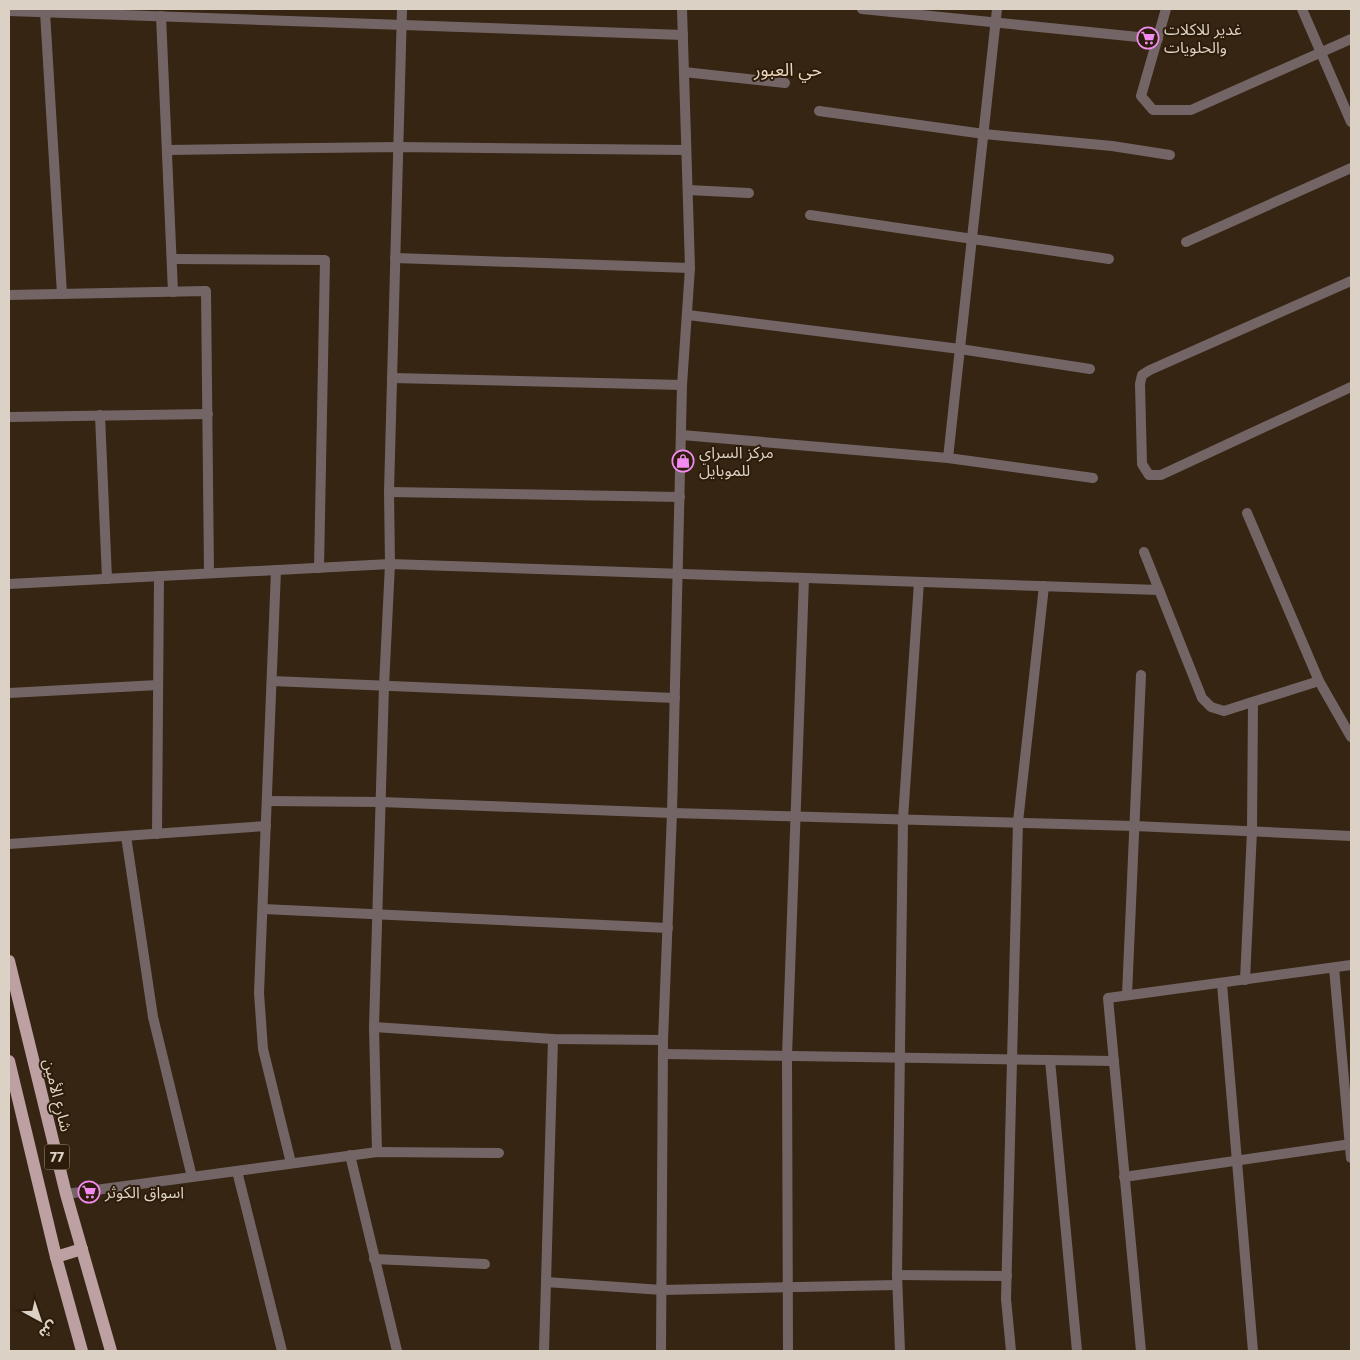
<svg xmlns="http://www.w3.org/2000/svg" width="1360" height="1360" viewBox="0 0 1360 1360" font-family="'Fira Sans','Noto Sans Arabic',sans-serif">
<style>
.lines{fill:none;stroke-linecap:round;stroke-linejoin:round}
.minor{stroke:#736566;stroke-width:10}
.primary{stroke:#bda0a2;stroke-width:12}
.labels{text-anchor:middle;stroke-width:4;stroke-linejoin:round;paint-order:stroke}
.shield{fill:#2c1c09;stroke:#a79b8d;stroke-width:1}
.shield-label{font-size:15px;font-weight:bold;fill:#dcd1c5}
.poi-label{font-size:16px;fill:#dcd1c5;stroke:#2c1c09;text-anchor:start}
.street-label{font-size:16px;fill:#dcd1c5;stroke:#2c1c09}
.neighbourhood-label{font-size:18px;fill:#ecd6be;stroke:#2c1c09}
</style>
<rect width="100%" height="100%" fill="#362512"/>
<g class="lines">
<g class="minor">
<polyline points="862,9 1158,39"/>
<polyline points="1166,9 1141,96 1153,110 1191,110 1351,39"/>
<polyline points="1302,9 1351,122"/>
<polyline points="9,11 683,35"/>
<polyline points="45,12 62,294"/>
<polyline points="161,16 173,292"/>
<polyline points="684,72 785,83"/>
<polyline points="819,111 984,134 1112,146 1170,155"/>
<polyline points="167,150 398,147 686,150"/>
<polyline points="688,190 749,193"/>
<polyline points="810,215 1109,259"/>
<polyline points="1186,242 1351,168"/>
<polyline points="395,258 690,268"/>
<polyline points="172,259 325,260 319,568"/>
<polyline points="1351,281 1150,370 1142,375 1140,384 1142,464 1149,475 1161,475 1351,387"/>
<polyline points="9,295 206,291 209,573"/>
<polyline points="688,315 960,349 1090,369"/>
<polyline points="392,378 682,385"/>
<polyline points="100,415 107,579"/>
<polyline points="9,417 208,414"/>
<polyline points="682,435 948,458 1093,478"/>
<polyline points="948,458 997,9"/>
<polyline points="389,492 680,497"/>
<polyline points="1247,513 1319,681 1351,737"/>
<polyline points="1144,552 1202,698 1211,707 1224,711 1319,681"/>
<polyline points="276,570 259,993 263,1049 291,1163"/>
<polyline points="9,584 390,564 1159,590"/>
<polyline points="272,681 675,698"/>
<polyline points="9,693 158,685"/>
<polyline points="267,801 381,802 672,813 1134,826 1351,836"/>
<polyline points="157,834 159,576"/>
<polyline points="126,836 153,1017 192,1177"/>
<polyline points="9,844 266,826"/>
<polyline points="263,909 668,928"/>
<polyline points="1334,968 1351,1158"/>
<polyline points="1245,980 1252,831 1253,702"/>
<polyline points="1222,984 1253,1351"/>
<polyline points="1127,995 1141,675"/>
<polyline points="374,1027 553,1039 663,1040"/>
<polyline points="663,1054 1114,1061"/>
<polyline points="1050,1060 1077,1351"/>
<polyline points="377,1152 374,1027 384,686 390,564 389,492 402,9"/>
<polyline points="350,1155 397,1351"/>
<polyline points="237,1171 282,1351"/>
<polyline points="1124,1177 1351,1144"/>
<polyline points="66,1194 377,1152 499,1153"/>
<polyline points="374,1259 485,1264"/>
<polyline points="897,1275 1007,1276"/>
<polyline points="546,1282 662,1290 897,1285"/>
<polyline points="544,1351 553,1039"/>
<polyline points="661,1351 663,1040 672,813 682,385 690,268 682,9"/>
<polyline points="788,1351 787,1056 804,578"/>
<polyline points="900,1351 897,1275 903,819 919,582"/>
<polyline points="1011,1351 1006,1299 1018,822 1044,586"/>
<polyline points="1141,1351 1108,998 1351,965"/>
</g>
<g class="primary">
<polyline points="9,961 66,1194 111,1351"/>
<polyline points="9,1061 56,1257 82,1351"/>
<polyline points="56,1257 82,1249"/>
</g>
</g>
<defs>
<g id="supermarket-ring" transform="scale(1.125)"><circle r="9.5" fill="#2c1c09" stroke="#f38af2" stroke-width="1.5"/><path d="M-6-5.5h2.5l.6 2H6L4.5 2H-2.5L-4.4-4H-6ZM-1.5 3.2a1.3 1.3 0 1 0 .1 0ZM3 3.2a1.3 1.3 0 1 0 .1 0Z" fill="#f38af2"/></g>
<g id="shop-ring" transform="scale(1.125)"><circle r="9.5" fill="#2c1c09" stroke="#f38af2" stroke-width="1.5"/><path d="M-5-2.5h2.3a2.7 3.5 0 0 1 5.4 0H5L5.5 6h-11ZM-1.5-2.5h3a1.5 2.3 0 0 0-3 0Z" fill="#f38af2"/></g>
</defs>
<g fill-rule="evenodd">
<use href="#supermarket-ring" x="1148" y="38"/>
<use href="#shop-ring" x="683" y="461"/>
<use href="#supermarket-ring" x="89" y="1192"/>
</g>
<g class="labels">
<rect class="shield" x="44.5" y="1144.5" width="25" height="25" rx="4"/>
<g class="shield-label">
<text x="57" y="1162">77</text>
</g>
<g class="poi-label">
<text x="1164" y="35">غدير للاكلات<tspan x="1164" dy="18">والحلويات</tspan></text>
<text x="699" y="458">مركز السراي<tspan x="699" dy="18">للموبايل</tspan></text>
<text x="105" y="1198">اسواق الكوثر</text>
</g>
<g class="street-label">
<text transform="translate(58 1095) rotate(76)" y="6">شارع الأمين</text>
</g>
<g class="neighbourhood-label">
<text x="788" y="76">حي العبور</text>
</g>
</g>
<rect width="1360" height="1360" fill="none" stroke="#dcd1c5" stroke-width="20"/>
<g transform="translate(40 1320) rotate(140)" stroke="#2c1c09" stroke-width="4" paint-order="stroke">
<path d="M0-4L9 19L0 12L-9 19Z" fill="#dcd1c5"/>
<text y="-8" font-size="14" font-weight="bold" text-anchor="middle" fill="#dcd1c5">ش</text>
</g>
</svg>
